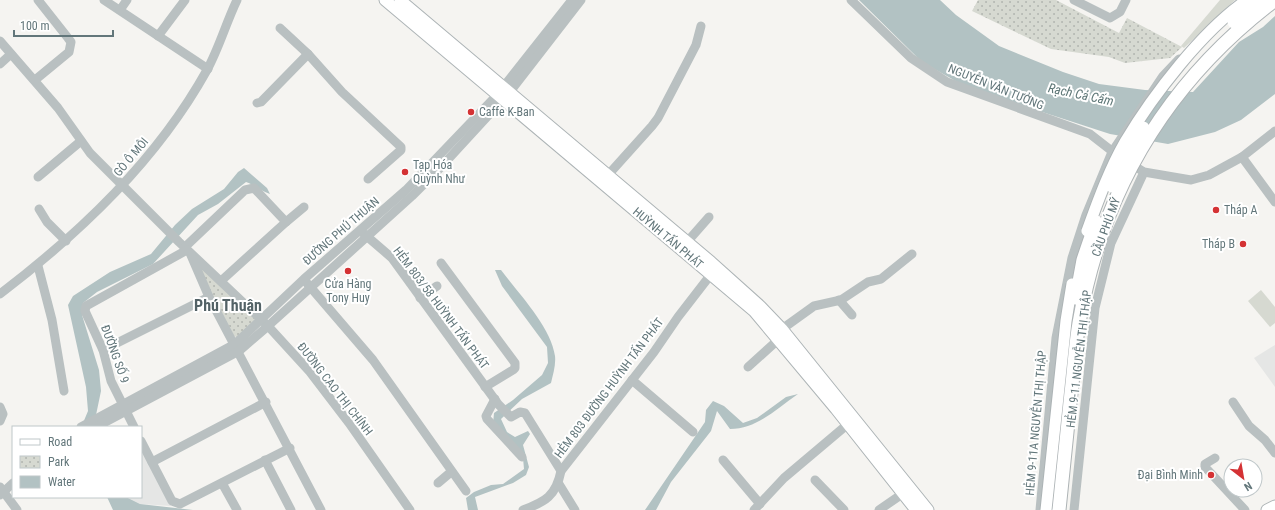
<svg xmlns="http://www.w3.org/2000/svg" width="1275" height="510" viewBox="0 0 1275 510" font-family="'Roboto Condensed',sans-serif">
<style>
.built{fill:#e5e6e5}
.grass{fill:#d6d9d1}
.park{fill:url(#park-dots)}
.water{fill:#b2c2c3}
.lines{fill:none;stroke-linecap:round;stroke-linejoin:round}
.major-casing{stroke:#adb4b6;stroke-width:13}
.minor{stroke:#b9c0c1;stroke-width:9}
.major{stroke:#fff;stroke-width:11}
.major-bridge-casing{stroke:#adb4b6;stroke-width:13;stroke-linecap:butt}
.highway-bridge-casing{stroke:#adb3b5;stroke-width:15;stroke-linecap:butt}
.major-bridge{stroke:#fff;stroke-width:11}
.highway-bridge{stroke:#fff;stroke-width:13}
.poi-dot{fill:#d43234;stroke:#fff;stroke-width:1.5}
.labels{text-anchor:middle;stroke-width:4;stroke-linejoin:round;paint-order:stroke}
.street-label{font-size:12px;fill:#62767a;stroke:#fff}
.poi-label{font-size:12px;fill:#62767a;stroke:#fff;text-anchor:start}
.water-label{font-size:13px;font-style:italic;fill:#5d7676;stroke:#fff}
.district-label{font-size:16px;font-weight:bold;fill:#536266;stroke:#fff}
</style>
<defs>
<pattern id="park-dots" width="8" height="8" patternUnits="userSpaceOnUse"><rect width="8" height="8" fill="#d6d9d1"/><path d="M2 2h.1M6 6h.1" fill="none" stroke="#b1b5af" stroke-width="1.8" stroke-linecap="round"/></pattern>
</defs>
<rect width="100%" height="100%" fill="#f5f4f1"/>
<g class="built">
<polygon points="1275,345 1275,387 1254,358"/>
<polygon points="141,448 171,506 140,504 126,497 141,497"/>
</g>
<g class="grass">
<polygon points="1220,0 1235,0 1184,48 1181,46"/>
<polygon points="1261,290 1275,307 1275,323 1270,327 1248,301"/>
</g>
<g class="park">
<polygon points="978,0 1056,0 1119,33 1127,18 1182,47 1170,58 1125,63 1109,57 1051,49 972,11"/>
<polygon points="199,265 256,318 238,338 234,336 202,276"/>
</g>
<g class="water">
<polygon points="859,0 940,0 956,15 999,46 1063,72 1099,84 1145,90 1193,92 1239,42 1263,27 1275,16 1275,94 1241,120 1215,132 1168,144 1110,134 968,88 922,62"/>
<path d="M244 168 267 188 270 194C261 191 255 185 246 182L218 204 198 215 153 264 97 292 83 303 82 315 99 370 101 391 96 415 102 427H84L83 423 88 411 86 387 68 305 73 296 110 272 151 254 175 225 192 209 224 189 238 172Z"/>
<path d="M495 270H501C518 293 551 327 555 356 556 365 553 374 551 383L522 399 501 419 507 432 515 437 528 431 530 434 523 445 529 467 526 475 513 483 475 497 478 510H468L466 498 474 492 491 485 503 484 524 469 523 458 493 424 494 413 513 400 542 375 548 363 547 347 502 286Z"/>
<path d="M798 394C776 409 757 429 730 429L717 411 711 431 671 482 656 510H645L705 422 706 410 713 401 724 406 743 423 757 418 786 397Z"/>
<polygon points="107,497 126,497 140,504 193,510 113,510"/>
</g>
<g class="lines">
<g class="major-casing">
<g id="major">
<polyline points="385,0 754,311 836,409 916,510"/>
<polyline points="400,0 711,262 760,306 782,329 928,510"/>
<polyline points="1267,510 1275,506"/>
</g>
</g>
<g class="minor">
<polyline points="104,0 208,69"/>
<polyline points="851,0 911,58 947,82 1090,134 1117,155"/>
<polyline points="1074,0 1110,18 1120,12 1126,0"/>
<polyline points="120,10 127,0"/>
<polyline points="280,28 308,54 342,92 401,147 401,150 368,179"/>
<polyline points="158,36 185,0"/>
<polyline points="0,41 58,108 90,153 179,242 268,326 310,372 349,423 410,510"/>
<polyline points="0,64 11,54"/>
<polyline points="35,80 69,52 71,42 68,38 38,0"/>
<polyline points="257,103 261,102 308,54"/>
<polyline points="1242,157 1275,202"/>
<polyline points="1128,162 1144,172 1191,180 1209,175 1242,157 1275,131"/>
<polyline points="608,175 652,126 658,118 696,45 701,26"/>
<polyline points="38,177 81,141"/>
<polyline points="39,209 47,222 66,241"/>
<polyline points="286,222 304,207"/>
<polyline points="363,233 392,258 498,404 511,417 520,412 525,413 561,471"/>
<polyline points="687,242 709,217"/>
<polyline points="185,247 245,190 254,188 286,222 221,281"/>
<polyline points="190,253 209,297 321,510"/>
<polyline points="441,263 515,363 515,368 513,370 485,387"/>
<polyline points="38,266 52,320 64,391"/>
<polyline points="306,282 373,360 466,491"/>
<path d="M0 294C81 232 157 160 207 70 219 48 226 23 237 0"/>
<polyline points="420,298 437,286"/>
<polyline points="839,300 852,315"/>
<polyline points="782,329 814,306 841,300 868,282 881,279 912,254"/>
<polyline points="103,350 209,297"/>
<polyline points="748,367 779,339"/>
<polyline points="632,380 693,432"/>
<polyline points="495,399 486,416 487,419 522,457"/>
<polyline points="1233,402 1249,426 1265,440 1275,453"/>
<polyline points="0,407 3,414 0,421"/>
<polyline points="81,427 235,344 304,279 406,190 497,95 572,0"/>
<polyline points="96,427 239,351 268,326 412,196 441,167 509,93 581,0"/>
<polyline points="134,427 111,381 103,350 85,311 86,306 187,250"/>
<polyline points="141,441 172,501 180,504 290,448"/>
<polyline points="1215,458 1205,464 1205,467 1245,510"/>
<polyline points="265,460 291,510"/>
<polyline points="723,460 760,504"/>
<polyline points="152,462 266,402"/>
<polyline points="815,480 844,510"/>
<polyline points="222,483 237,510"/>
<polyline points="438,483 451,472"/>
<polyline points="559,484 575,510"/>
<polyline points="0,487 17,510"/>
<polyline points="0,495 13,483"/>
<path d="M523 510C545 502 556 496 561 471L654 352 678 317 712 273"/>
<polyline points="754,510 784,478 848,424"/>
<polyline points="879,510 908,490"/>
<polyline points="1040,510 1056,338 1072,258 1086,215 1112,152 1163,76 1179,59"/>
<polyline points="1074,510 1095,308 1111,243 1144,172"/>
</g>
<use href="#major" class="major"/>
<g class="major-bridge-casing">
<g id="major-bridge">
<path d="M1087 231C1098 201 1109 170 1125 142 1153 95 1202 31 1247 0"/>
<polyline points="1046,510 1066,321 1072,284"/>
</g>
</g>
<g class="highway-bridge-casing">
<g id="highway-bridge">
<polyline points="1234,22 1260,0"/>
<polyline points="1112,186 1143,128"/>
<polyline points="1076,298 1083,260 1096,222"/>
<path d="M1059 510C1063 471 1067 432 1071 393 1074 369 1075 346 1079 323 1102 190 1167 82 1275 0"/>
</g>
</g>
<use href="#major-bridge" class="major-bridge"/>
<use href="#highway-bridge" class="highway-bridge"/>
</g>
<g class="poi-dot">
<circle cx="471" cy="112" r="4"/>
<circle cx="405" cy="172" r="4"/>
<circle cx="1216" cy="210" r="4"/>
<circle cx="1243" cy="244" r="4"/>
<circle cx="348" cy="271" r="4"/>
<circle cx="1211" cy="475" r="4"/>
</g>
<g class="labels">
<g class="street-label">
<text transform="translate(996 87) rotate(22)" y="4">NGUYỄN VĂN TƯỞNG</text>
<text transform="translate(131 157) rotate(-50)" y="4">GÒ Ô MÔI</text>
<text transform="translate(1106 227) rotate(-70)" y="4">CẦU PHÚ MỸ</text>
<text transform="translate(341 231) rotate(-41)" y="4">ĐƯỜNG PHÚ THUẬN</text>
<text transform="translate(668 238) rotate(40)" y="4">HUỲNH TẤN PHÁT</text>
<text transform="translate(441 308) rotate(53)" y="4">HẺM 803/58 HUỲNH TẤN PHÁT</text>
<text transform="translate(115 354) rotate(70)" y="4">ĐƯỜNG SỐ 9</text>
<text transform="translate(1079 359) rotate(-83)" y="4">HẺM 9-11 NGUYỄN THỊ THẬP</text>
<text transform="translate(609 388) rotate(-53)" y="4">HẺM 803 ĐƯỜNG HUỲNH TẤN PHÁT</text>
<text transform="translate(335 389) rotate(52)" y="4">ĐƯỜNG CAO THỊ CHÍNH</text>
<text transform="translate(1036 423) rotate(-85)" y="4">HẺM 9-11A NGUYỄN THỊ THẬP</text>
</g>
<g class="poi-label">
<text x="479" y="116">Caffe K-Ban</text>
<text x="413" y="169">Tạp Hóa<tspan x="413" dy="14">Quỳnh Như</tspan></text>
<text x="1224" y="214">Tháp A</text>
<text x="1235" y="248" text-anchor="end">Tháp B</text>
<text x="348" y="288" text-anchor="middle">Cửa Hàng<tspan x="348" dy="14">Tony Huy</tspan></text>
<text x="1203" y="479" text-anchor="end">Đại Bình Minh</text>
</g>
<g class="water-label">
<text transform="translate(1081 94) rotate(12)" y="5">Rạch Cả Cấm</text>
</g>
<g class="district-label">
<text x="228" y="311">Phú Thuận</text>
</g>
</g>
<rect x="12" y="426" width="130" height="72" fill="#ffffff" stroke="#c0c8ca"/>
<rect x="20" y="439" width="20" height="6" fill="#ffffff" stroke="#c0c8ca"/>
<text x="48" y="446" font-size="12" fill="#62767a">Road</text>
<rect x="20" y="456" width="20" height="12" fill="url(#park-dots)" stroke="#c0c8ca"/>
<text x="48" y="466" font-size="12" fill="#62767a">Park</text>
<rect x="20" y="476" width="20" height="12" fill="#b2c2c3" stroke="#c0c8ca"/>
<text x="48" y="486" font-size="12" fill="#62767a">Water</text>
<g transform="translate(1243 478) rotate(149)"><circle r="19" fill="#ffffff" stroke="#c0c8ca"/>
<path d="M0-3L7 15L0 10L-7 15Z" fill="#d43234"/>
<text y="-6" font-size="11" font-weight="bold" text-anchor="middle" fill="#62767a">N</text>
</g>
<path d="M14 30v6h99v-6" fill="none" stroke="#62767a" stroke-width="2"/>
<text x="20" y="30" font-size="12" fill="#62767a" stroke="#ffffff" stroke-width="3" paint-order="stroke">100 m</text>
</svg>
